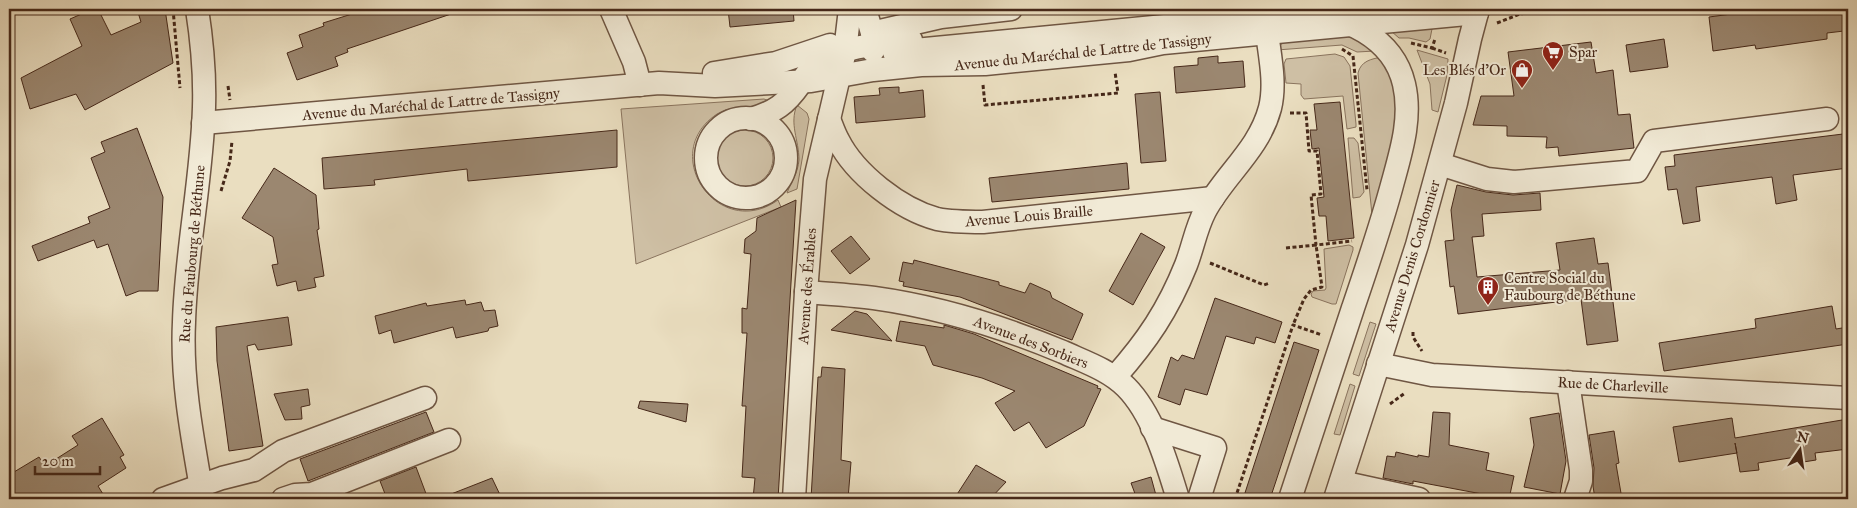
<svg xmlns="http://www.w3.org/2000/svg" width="1857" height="508" viewBox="0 0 1857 508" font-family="'IM FELL Great Primer',serif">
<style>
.green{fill:#cebfa4;stroke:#8a745e}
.building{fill:#9b8770;stroke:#462819}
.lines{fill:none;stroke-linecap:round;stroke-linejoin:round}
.minor-casing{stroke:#6f5643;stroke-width:25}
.path{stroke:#462819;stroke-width:3;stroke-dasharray:4 2.5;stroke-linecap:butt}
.minor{stroke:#f1ead6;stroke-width:22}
.labels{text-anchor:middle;stroke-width:4;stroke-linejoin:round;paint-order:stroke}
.street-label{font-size:15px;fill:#462819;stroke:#f1ead6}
.poi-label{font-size:15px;fill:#462819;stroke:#f1ead6;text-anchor:start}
</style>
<rect width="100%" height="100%" fill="#eadec0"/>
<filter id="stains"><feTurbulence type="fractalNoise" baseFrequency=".004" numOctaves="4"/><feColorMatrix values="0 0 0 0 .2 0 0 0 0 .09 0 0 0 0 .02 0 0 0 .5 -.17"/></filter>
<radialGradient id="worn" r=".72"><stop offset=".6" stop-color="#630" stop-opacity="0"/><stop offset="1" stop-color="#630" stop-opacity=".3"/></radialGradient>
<g class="green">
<polygon points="1121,9 1171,9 1121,14"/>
<polygon points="1428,28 1432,29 1430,39 1426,42 1409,38 1399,38 1391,31"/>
<polygon points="1353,35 1375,51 1357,52 1342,45 1277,50 1283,42"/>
<polygon points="1417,50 1448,59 1447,75 1438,112 1432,110 1430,84"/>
<polygon points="1335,54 1344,57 1350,66 1356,124 1356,127 1347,129 1343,96 1304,99 1301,95 1301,84 1286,83 1284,64 1286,59"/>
<path d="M1382 57 1396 87 1395 143 1344 302 1372 215 1358 73C1361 61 1371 59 1382 57Z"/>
<path d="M764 99 772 102C754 110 735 103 717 114 657 154 719 242 778 200L781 207 636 264 621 109Z"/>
<path d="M797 105 807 113 809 119 797 189 787 193C791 182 798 173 799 160 799 140 789 124 797 105Z"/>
<circle cx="745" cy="158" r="28"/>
<polygon points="1348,138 1354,138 1358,143 1364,192 1360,197 1353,198"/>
<polygon points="1349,245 1353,247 1353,250 1336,304 1332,304 1312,297 1311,294 1313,291 1325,290 1326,288 1324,249"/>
<polygon points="1370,322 1376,324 1359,376 1353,374"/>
<polygon points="1350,384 1355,386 1340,435 1334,434"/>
</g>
<g class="building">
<polygon points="93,9 98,9 111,35 141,22 137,9 165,9 173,63 85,110 76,94 30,109 21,78 82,46 70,19"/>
<polygon points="368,9 456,9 457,12 347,49 348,52 335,57 338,66 297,80 287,53 303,47 299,35 324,26 323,23"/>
<polygon points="728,9 793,9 794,21 730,27"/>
<polygon points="1769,9 1842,9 1844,31 1827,33 1827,39 1756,49 1755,45 1713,51 1709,17"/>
<polygon points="1664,39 1668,67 1630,72 1626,45"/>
<polygon points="1591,42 1596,73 1613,70 1618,115 1630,114 1634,148 1559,156 1558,147 1546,148 1547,137 1507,136 1507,126 1473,125 1481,96 1514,96 1508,52"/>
<polygon points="1218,56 1218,63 1243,61 1245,87 1176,93 1174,67 1198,65 1198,58"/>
<polygon points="899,87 899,93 923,90 925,117 856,123 854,97 880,95 879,88"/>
<polygon points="1160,92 1166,161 1141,163 1135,94"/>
<polygon points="1340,102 1354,238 1328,241 1326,216 1319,216 1317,198 1324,197 1319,148 1312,149 1310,130 1317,130 1314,104"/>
<polygon points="137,128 163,197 158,291 139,291 126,296 108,244 97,248 94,240 38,261 32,246 90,223 88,217 110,208 91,158 105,152 101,142"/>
<polygon points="617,130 617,167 468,181 467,169 374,180 375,185 324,189 322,158"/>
<polygon points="1843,134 1845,144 1848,144 1848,168 1793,175 1797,200 1776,204 1772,177 1696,187 1700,221 1683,224 1677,189 1668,190 1665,167 1675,166 1674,155"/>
<polygon points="1127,163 1129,189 992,202 989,178"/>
<polygon points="274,168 316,195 319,229 317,230 324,276 314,278 316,287 298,291 296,281 277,286 272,265 278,264 273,237 242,218"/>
<polygon points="1457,185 1486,192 1513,195 1540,193 1541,210 1482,214 1484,236 1472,237 1477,277 1560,270 1556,243 1594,238 1598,264 1608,263 1618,341 1587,345 1581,299 1458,314 1454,286 1450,287 1445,241 1454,240 1451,210"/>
<polygon points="796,200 778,499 753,499 755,478 742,477 746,406 742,406 747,333 742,333 742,308 747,309 751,254 744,253 745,239 756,231 757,218"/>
<polygon points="1141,233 1165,247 1133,305 1109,291"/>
<polygon points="851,236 870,259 850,274 831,251"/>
<polygon points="914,260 999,282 999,285 1025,293 1030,283 1050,292 1052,298 1083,314 1072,340 960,297 903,286 904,282 899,281 903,262 913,264"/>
<polygon points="1215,298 1282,322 1275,343 1256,337 1254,344 1226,336 1207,395 1185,389 1180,405 1158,397 1171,357 1178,361 1182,355 1194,359"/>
<polygon points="465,300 466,305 481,302 484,311 495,310 498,326 489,328 488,331 456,338 453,327 394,343 391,330 379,334 375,316 426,303 427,306"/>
<polygon points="1832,306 1836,329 1848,327 1848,344 1664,371 1659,343 1756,328 1755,319"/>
<polygon points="855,311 867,314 892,341 831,330"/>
<polygon points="288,317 292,345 258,350 255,344 247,346 263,446 229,451 217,361 216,327"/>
<polygon points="900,321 944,328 944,325 974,334 1098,386 1097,388 1101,389 1084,426 1046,448 1029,422 1014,431 995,403 1015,391 982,378 933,365 925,346 896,341"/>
<polygon points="1294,342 1319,350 1275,484 1270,499 1243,499"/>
<polygon points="822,367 845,369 841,460 851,462 848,499 811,499 818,377 821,377"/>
<polygon points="308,389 310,405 301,407 302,419 285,420 274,394"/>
<polygon points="640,401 688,404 686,422 638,408"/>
<polygon points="426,412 434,432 308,481 300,459"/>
<polygon points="1433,412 1450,413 1449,445 1489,453 1486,470 1514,476 1509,499 1481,499 1482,494 1413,481 1413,484 1383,478 1387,456 1395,457 1396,452 1418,457 1418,455 1429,457"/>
<polygon points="1559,413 1566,461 1560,494 1524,487 1534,445 1530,418"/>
<polygon points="102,418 124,455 120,457 126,468 98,486 106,499 9,499 9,475 39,457 45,466 78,445 72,436"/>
<polygon points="1732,418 1735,438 1848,419 1848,449 1815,453 1816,460 1797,463 1796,457 1758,463 1759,470 1740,472 1735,443 1737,453 1679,462 1673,427"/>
<polygon points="1614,431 1619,463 1616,464 1622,499 1595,499 1593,486 1594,468 1589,435"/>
<polygon points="976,465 1006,482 990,499 954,499"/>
<polygon points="416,467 428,499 387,499 380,481"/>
<polygon points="1151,477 1157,499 1137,499 1131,483"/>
<polygon points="492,478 502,499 442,499 441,498"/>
</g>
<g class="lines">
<g class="minor-casing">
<g id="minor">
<path d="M197 9C202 41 205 74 204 107 202 179 186 250 184 322 181 381 193 441 203 499"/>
<polyline points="611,9 634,62 640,85"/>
<polyline points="865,9 872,33 873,51"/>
<polyline points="880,31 941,17 1011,9"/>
<path d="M894 52 1299 13C1344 15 1393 37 1404 84 1412 118 1401 152 1392 185 1381 226 1367 267 1353 308 1332 372 1311 436 1290 499"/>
<polyline points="714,73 776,63 830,45"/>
<circle cx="746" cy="158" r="40"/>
<path d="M751 119C775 112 786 104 800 84 805 76 810 68 817 63 837 47 885 43 911 40"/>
<path d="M829 119C832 126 834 133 838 140 855 174 900 209 937 219 952 222 968 222 983 222L1213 198"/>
<polyline points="203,123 659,83 715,86 811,81 873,70 921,65 985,64 1129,50 1163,43 1477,13"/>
<polyline points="1440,164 1487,179 1514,182 1637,171 1654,141 1827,119"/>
<path d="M806 292C829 294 852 295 874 298 939 307 1003 327 1063 352 1085 362 1109 370 1126 387 1153 414 1167 463 1178 499"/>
<polyline points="1378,364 1432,375 1848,398"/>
<path d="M1115 377C1147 341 1168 310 1186 265 1193 247 1196 228 1205 211 1224 175 1259 150 1270 108 1276 84 1270 57 1267 33"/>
<polyline points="1568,382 1581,470 1581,481 1575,499"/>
<polyline points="1152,428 1215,448 1199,499"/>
<polyline points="1341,482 1419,499"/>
<polyline points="163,499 222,478 254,470 283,451 425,398"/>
<polyline points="283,499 295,495 312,494 449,440"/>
<polyline points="794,499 806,292 815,179 845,51 850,9"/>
<polyline points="1335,499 1417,245 1456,103 1470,39 1478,9"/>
</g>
</g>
<g class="path">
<polyline points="173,9 180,88"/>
<polyline points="1497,23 1520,14 1559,9"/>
<polyline points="1411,43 1432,48 1435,39"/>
<polyline points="1432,48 1446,53"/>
<polyline points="1342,49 1353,56"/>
<polyline points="1353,56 1367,190"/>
<polyline points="983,85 985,105 1118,93 1115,72"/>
<polyline points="228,86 230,100"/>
<polyline points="1290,113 1306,113 1309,151 1317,151 1321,194 1311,195 1316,245 1352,241"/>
<polyline points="221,191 230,161 232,141"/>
<polyline points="1286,248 1316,245 1322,287 1311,290 1304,299 1293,325"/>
<polyline points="1210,263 1264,285 1270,283"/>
<polyline points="1413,332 1413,337 1422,351"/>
<polyline points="1390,404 1405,393"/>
<polyline points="1235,499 1293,325 1322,335"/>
</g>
<use href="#minor" class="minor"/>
</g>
<defs>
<g id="supermarket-pin" transform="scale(1.125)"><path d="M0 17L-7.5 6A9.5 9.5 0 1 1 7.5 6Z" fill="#8f2418" stroke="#f1ead6"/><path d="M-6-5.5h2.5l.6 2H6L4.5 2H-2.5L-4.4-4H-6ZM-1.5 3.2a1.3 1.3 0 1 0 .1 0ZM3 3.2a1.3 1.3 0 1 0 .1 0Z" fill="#fff"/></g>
<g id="shop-pin" transform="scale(1.125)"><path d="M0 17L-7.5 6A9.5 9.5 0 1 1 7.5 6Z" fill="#8f2418" stroke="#f1ead6"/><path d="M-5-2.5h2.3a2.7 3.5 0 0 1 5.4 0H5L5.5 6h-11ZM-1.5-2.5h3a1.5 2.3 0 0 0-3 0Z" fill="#fff"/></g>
<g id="building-pin" transform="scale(1.125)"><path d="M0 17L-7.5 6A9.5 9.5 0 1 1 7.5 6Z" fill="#8f2418" stroke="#f1ead6"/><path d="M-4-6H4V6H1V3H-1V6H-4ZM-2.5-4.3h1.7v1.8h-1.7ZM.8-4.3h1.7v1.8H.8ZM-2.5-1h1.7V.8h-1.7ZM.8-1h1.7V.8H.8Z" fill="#fff"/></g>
</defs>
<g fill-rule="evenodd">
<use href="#supermarket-pin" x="1553" y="52"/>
<use href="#shop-pin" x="1522" y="70"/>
<use href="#building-pin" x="1488" y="287"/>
</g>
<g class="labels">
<g class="street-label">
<text transform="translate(1083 52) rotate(-6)" y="5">Avenue du Maréchal de Lattre de Tassigny</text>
<text transform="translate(431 104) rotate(-5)" y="5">Avenue du Maréchal de Lattre de Tassigny</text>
<text transform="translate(1029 216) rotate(-5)" y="5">Avenue Louis Braille</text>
<text transform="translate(192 254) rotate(-85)" y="5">Rue du Faubourg de Béthune</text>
<text transform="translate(1412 256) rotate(-73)" y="5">Avenue Denis Cordonnier</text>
<text transform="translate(807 286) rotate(-86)" y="5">Avenue des Érables</text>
<text transform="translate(1031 342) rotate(21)" y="5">Avenue des Sorbiers</text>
<text transform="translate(1613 385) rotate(3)" y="5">Rue de Charleville</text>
</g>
<g class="poi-label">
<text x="1569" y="57">Spar</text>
<text x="1506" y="75" text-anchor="end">Les Blés d'Or</text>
<text x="1504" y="283">Centre Social du<tspan x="1504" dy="17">Faubourg de Béthune</tspan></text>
</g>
</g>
<rect width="1857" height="508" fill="none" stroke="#eadec0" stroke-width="30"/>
<rect x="10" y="10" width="1837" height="488" fill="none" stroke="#462819" stroke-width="2.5"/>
<rect x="15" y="15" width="1827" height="478" fill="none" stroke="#462819"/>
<g transform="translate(1800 450) rotate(13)" stroke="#f1ead6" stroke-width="4" paint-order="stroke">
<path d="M0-4L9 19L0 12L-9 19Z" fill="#462819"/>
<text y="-8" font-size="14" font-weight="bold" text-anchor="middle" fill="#462819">N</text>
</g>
<path d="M35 466v8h65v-8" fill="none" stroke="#462819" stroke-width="2.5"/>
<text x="42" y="466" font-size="15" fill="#462819" stroke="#f1ead6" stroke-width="4" paint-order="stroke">20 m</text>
<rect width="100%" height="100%" filter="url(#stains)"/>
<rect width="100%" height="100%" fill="url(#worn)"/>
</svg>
